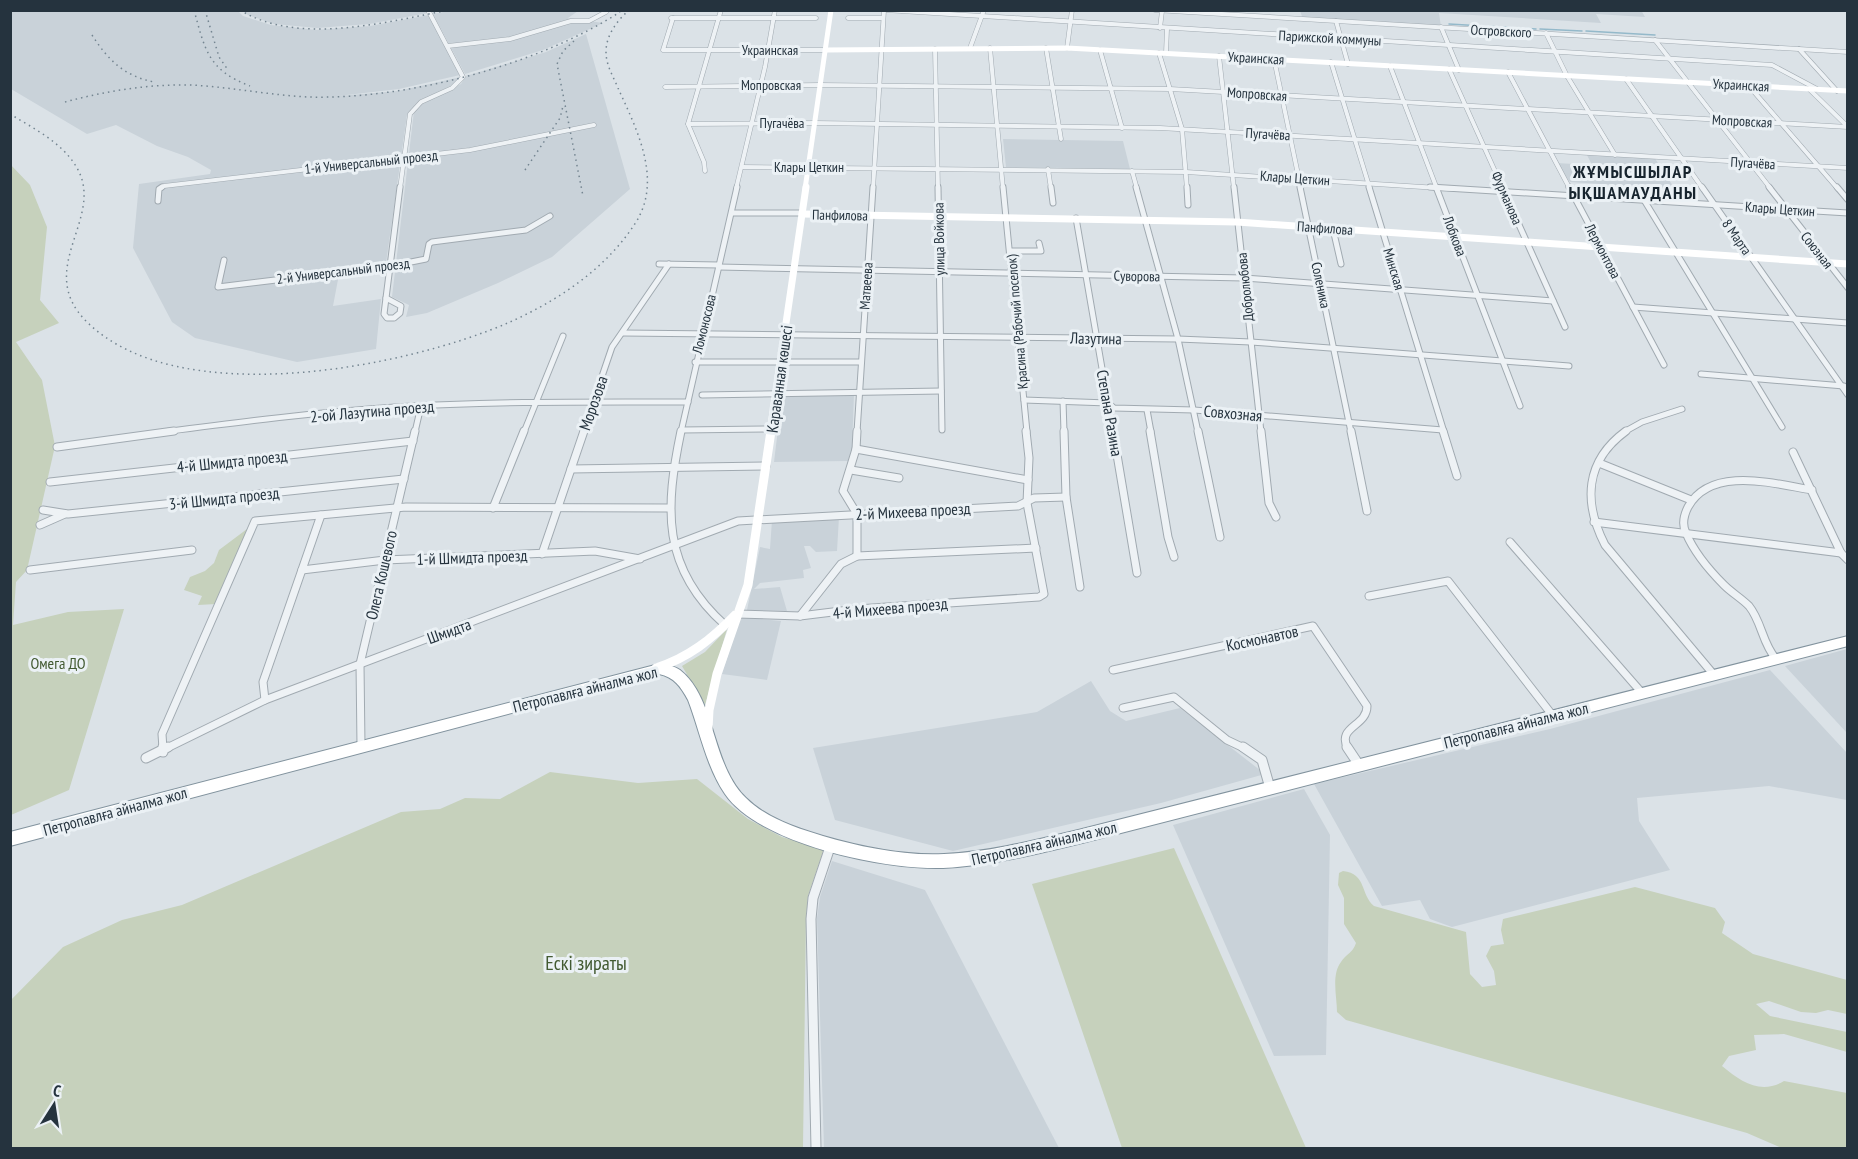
<svg xmlns="http://www.w3.org/2000/svg" width="1858" height="1159" viewBox="0 0 1858 1159" font-family="'PT Sans Narrow',sans-serif">
<style>
.built{fill:#c9d2d9}
.green{fill:#c6d1bc}
.lines{fill:none;stroke-linecap:round;stroke-linejoin:round}
.stream{stroke:#94b9ca;stroke-width:1.5}
.street-far3-casing{stroke:#a1aab1;stroke-width:5}
.street-far2-casing{stroke:#a1aab1;stroke-width:7}
.street-far1-casing{stroke:#a1aab1;stroke-width:9}
.street-casing{stroke:#a1aab1;stroke-width:11}
.highway-casing{stroke:#82939e;stroke-width:2}
.street-far3{stroke:#eef2f5;stroke-width:4}
.street-far2{stroke:#eef2f5;stroke-width:5}
.street-far1{stroke:#eef2f5;stroke-width:7}
.street{stroke:#eef2f5;stroke-width:9}
.secondary-far2{stroke:#fff;stroke-width:5}
.secondary-far1{stroke:#fff;stroke-width:7}
.secondary{stroke:#fff;stroke-width:9}
.highway{fill:#fff;fill-rule:evenodd}
.rail{stroke:#748591;stroke-width:1.5;stroke-dasharray:1.5 4;stroke-linecap:butt}
.labels{text-anchor:middle;stroke-width:6;stroke-linejoin:round;paint-order:stroke}
.far-street-label{font-size:14px;fill:#25333e;stroke:#ebf1f5}
.street-label{font-size:16px;fill:#25333e;stroke:#ebf1f5}
.park-label{font-size:16px;fill:#425a31;stroke:#ebf1f5}
.far-district-label{font-size:18px;font-weight:bold;letter-spacing:1.5px;fill:#17242e;stroke:#ebf1f5}
.near-park-label{font-size:20px;fill:#425a31;stroke:#ebf1f5}
</style>
<rect width="100%" height="100%" fill="#dbe2e7"/>
<g class="built">
<polygon points="426,10 428,13 369,24 317,28 274,24 248,15 243,11"/>
<polygon points="453,10 578,11 568,18 603,23 543,50 465,74 433,14"/>
<polygon points="1641,10 1645,17 1596,14 1601,23 1439,13 1441,27 1303,19 1300,11"/>
<polygon points="10,11 238,11 243,16 271,25 316,30 370,26 429,15 460,75 399,89 338,96 398,91 461,77 452,85 418,102 407,115 386,263 340,269 333,306 381,299 376,349 297,362 195,338 172,322 133,248 139,184 210,174 211,170 188,157 157,146 116,125 87,134 11,89"/>
<polygon points="586,34 630,189 552,257 498,283 427,313 406,317 409,305 392,297 414,111 423,103 461,84 466,76 546,52"/>
<polygon points="1003,139 1123,141 1130,169 1006,167"/>
<polygon points="1586,153 1654,157 1675,189 1570,182 1556,163 1592,165"/>
<polygon points="854,394 852,448 848,461 774,462 782,396"/>
<polygon points="839,517 837,551 816,552 810,546 804,546 811,568 803,570 804,578 760,583 754,589 780,587 787,611 747,610 760,547 770,549 772,520"/>
<polygon points="740,617 781,621 767,680 722,674"/>
<polygon points="1847,649 1848,649 1847,733 1785,666"/>
<polygon points="1770,670 1847,753 1847,800 1769,786 1637,798 1639,821 1670,870 1452,927 1430,919 1420,900 1382,906 1314,784 1550,729"/>
<polygon points="1091,681 1110,711 1126,721 1180,708 1265,774 1161,803 953,851 835,820 813,748 1037,712"/>
<polygon points="1304,789 1330,835 1326,1055 1274,1056 1173,825"/>
<polygon points="832,861 925,890 1059,1148 824,1148 817,918 820,897"/>
</g>
<g class="green">
<polygon points="10,164 30,185 47,227 40,300 59,323 16,342 42,380 55,446 27,570 16,582 13,625 68,612 124,609 69,790 11,815"/>
<polygon points="251,526 216,604 198,605 202,596 184,590 190,577 205,571 214,563 219,550"/>
<polygon points="727,629 705,705 682,666 705,652"/>
<polygon points="550,772 638,783 697,779 748,819 782,837 824,849 808,896 806,919 803,1148 11,1148 10,1001 63,947 122,920 182,905 401,812 440,809 465,798 500,799"/>
<polygon points="1174,848 1306,1148 1122,1148 1032,884"/>
<path d="M1343 871C1367 874 1360 894 1374 906L1466 932 1470 974 1482 987 1496 985 1494 971 1486 956 1491 946 1504 944 1501 930 1503 919 1635 887 1715 908 1725 922 1722 933 1753 954 1847 980V1014L1828 1010 1816 1013 1801 1012 1769 1001 1756 1004 1770 1016 1847 1032V1052L1784 1034 1754 1035 1756 1050 1729 1056 1722 1066C1741 1082 1761 1095 1784 1081L1847 1093V1148H1782L1747 1133 1346 1020 1337 1012C1337 997 1331 975 1341 962 1346 954 1353 953 1356 943L1344 924V898L1338 885 1339 873Z"/>
</g>
<g class="lines">
<g class="stream">
<polyline points="1449,24 1536,29"/>
<polyline points="1540,29 1582,31"/>
<polyline points="1586,31 1655,35"/>
</g>
<g class="street-far3-casing">
<g id="street-far3">
<polyline points="885,10 1772,65 1817,89"/>
<polyline points="1155,10 1848,52"/>
<polyline points="671,18 816,18"/>
<polyline points="673,18 663,50 825,50"/>
<polyline points="848,18 883,18"/>
<polyline points="1336,21 1348,64"/>
<polyline points="1441,27 1459,70"/>
<polyline points="1160,28 1162,11"/>
<polyline points="1546,33 1567,76 1615,155"/>
<polyline points="1655,40 1771,189"/>
<polyline points="448,46 510,39 571,21 589,21 606,12"/>
<polyline points="970,48 984,10"/>
<polyline points="990,48 1003,189"/>
<polyline points="1046,48 1061,139"/>
<polyline points="1067,48 1072,10"/>
<polyline points="935,49 938,189"/>
<polyline points="1799,49 1837,91"/>
<polyline points="1100,50 1122,128"/>
<polyline points="1159,53 1182,129 1187,189"/>
<polyline points="1166,53 1167,29"/>
<polyline points="1219,56 1234,189"/>
<polyline points="1274,59 1301,189"/>
<polyline points="1331,62 1370,189"/>
<polyline points="1390,66 1437,189"/>
<polyline points="1449,69 1503,189"/>
<polyline points="1508,72 1570,189"/>
<polyline points="1626,79 1703,189"/>
<polyline points="1749,86 1838,189"/>
<polyline points="665,87 820,85 1170,89 1848,127"/>
<polyline points="1809,89 1848,127"/>
<polyline points="688,124 815,123 1160,128 1848,168"/>
<polyline points="742,167 1186,172 1454,189"/>
<polyline points="1048,169 1051,189"/>
<polyline points="705,171 704,162 688,124 721,10"/>
<polyline points="1132,171 1137,189"/>
<polyline points="160,189 164,186 470,150 594,125"/>
<polyline points="400,189 410,114 421,102 452,88 463,77 428,10"/>
<polyline points="736,189 765,67 775,10"/>
<polyline points="873,189 884,10"/>
</g>
</g>
<g class="street-far2-casing">
<g id="street-far2">
<polyline points="938,187 942,430"/>
<polyline points="1003,187 1027,432"/>
<polyline points="1051,187 1053,203"/>
<polyline points="1136,187 1178,339 1198,432"/>
<polyline points="1187,187 1188,205"/>
<polyline points="1234,187 1261,432"/>
<polyline points="1300,187 1351,432"/>
<polyline points="1369,187 1444,432"/>
<polyline points="1430,187 1848,213"/>
<polyline points="1436,187 1520,406"/>
<polyline points="1502,187 1565,327"/>
<polyline points="1569,187 1664,365"/>
<polyline points="1702,187 1848,395"/>
<polyline points="1769,187 1848,288"/>
<polyline points="1837,187 1848,200"/>
<polyline points="1644,200 1782,427"/>
<polyline points="158,201 159,189 162,187"/>
<polyline points="732,213 803,213"/>
<polyline points="1076,218 1113,432"/>
<polyline points="1333,229 1341,264"/>
<polyline points="1010,251 1041,251 1039,243"/>
<polyline points="224,260 218,287 391,266 426,259 429,244 432,242 526,230 550,216"/>
<polyline points="659,264 719,265"/>
<polyline points="719,267 1244,278 1553,301"/>
<polygon points="386,298 401,306 400,313 394,318 387,318 384,314"/>
<polyline points="386,298 400,187"/>
<polyline points="1633,307 1848,323"/>
<polyline points="623,333 1178,339 1251,342 1569,366"/>
<polyline points="695,362 861,362"/>
<polyline points="1701,374 1844,386"/>
<polyline points="702,395 941,391"/>
<polyline points="1024,400 1108,403 1114,408 1194,410 1443,430"/>
<polyline points="1063,401 1064,432"/>
<polyline points="1147,410 1151,432"/>
<polyline points="682,430 772,429"/>
<path d="M163 432C240 422 318 412 395 407 493 401 590 402 688 402"/>
<polyline points="415,432 421,406"/>
<polyline points="524,432 563,336"/>
<polyline points="583,432 612,347 669,264"/>
<polyline points="681,432 737,187"/>
<polyline points="857,432 873,187"/>
<polyline points="1624,432 1642,422 1682,409"/>
</g>
</g>
<g class="street-far1-casing">
<g id="street-far1">
<path d="M681 431C665 508 661 568 725 625"/>
<polyline points="1064,431 1066,497 1080,587"/>
<polyline points="1113,431 1137,573"/>
<polyline points="1150,431 1168,537 1174,557"/>
<polyline points="1198,431 1220,537"/>
<polyline points="1261,431 1269,503 1276,517"/>
<polyline points="1351,431 1367,511"/>
<polyline points="1443,431 1457,476"/>
<path d="M1626 431C1585 461 1583 502 1605 545L1714 675"/>
<polyline points="57,447 174,431"/>
<polyline points="856,449 1028,480"/>
<polyline points="1793,452 1841,553 1848,560"/>
<polyline points="1599,463 1691,500"/>
<polyline points="571,469 766,466"/>
<polyline points="851,470 899,478"/>
<polyline points="50,482 413,441"/>
<polyline points="493,508 524,431"/>
<polyline points="43,510 68,514 404,479"/>
<polyline points="1594,522 1841,553"/>
<polyline points="40,525 65,514"/>
<polyline points="1510,542 1642,693"/>
<polyline points="542,554 584,431"/>
<polyline points="857,556 857,514 843,491 856,449 857,431"/>
<polyline points="30,570 192,550"/>
<polyline points="302,570 385,560 595,551 640,559"/>
<polyline points="1369,596 1448,581 1553,716"/>
<polyline points="737,614 800,616 857,609 1039,597 1044,594 1027,503 1029,458 1026,431"/>
<polyline points="800,616 841,564 857,556 1036,548"/>
<path d="M1776 659C1762 643 1762 622 1749 606 1741 598 1732 593 1724 585 1710 571 1694 552 1686 533 1682 525 1684 515 1688 507 1711 465 1775 484 1812 490"/>
<path d="M1113 670 1313 626 1367 706C1367 727 1336 726 1348 749"/>
<polyline points="265,700 263,682 321,515"/>
<polyline points="1123,708 1174,697 1227,740 1246,749"/>
<polyline points="361,746 360,664 415,431"/>
<polyline points="163,749 162,734 255,521 406,507 670,508"/>
<polyline points="165,749 265,700 738,521 1018,506 1034,498 1066,497"/>
</g>
</g>
<g class="street-casing">
<g id="street">
<polyline points="163,747 163,752"/>
<polyline points="1243,747 1262,760 1270,788"/>
<polyline points="1347,747 1359,765"/>
<polyline points="146,758 168,747"/>
<polyline points="816,1148 811,919 813,898 831,844"/>
</g>
</g>
<g class="highway-casing">
<path id="highway" d="M1848 636V646L1082 843C1036 854 990 866 943 868 885 870 759 844 725 794 706 766 700 731 688 700 681 687 674 677 659 674L10 846V832L659 664C666 665 675 666 680 670 716 698 711 765 746 798 766 818 796 828 823 836 861 847 903 856 944 854 991 852 1036 840 1082 829Z"/>
</g>
<use href="#street-far3" class="street-far3"/>
<use href="#street-far2" class="street-far2"/>
<use href="#street-far1" class="street-far1"/>
<use href="#street" class="street"/>
<g class="secondary-far2">
<polyline points="825,50 1067,48 1848,91"/>
<polyline points="805,189 831,10"/>
</g>
<g class="secondary-far1">
<polyline points="802,214 1237,222 1848,264"/>
<polyline points="770,432 806,187"/>
</g>
<g class="secondary">
<path d="M656 668C688 658 712 639 735 615"/>
<polyline points="708,729 709,710 717,674 748,585 771,431"/>
</g>
<use href="#highway" class="highway"/>
<g class="rail">
<path d="M194 10C205 50 208 70 250 86"/>
<polyline points="205,10 219,57 228,70"/>
<path d="M240 10C298 46 386 22 449 10"/>
<path d="M92 35C108 60 124 76 154 82"/>
<polyline points="574,41 563,51 557,64 583,196"/>
<path d="M65 102C106 91 148 84 191 85 230 87 269 95 308 97 406 100 538 65 620 12"/>
<path d="M10 114C33 128 63 143 77 168 106 218 33 269 87 322 178 412 405 368 510 322 559 300 607 268 636 222 663 179 636 128 618 88 613 76 606 65 606 52 606 35 617 21 629 10"/>
<polyline points="525,170 560,118 563,106"/>
</g>
</g>
<g class="labels">
<g class="far-street-label">
<text transform="translate(1501 31) rotate(3)" y="5">Островского</text>
<text transform="translate(1330 38) rotate(3)" y="5">Парижской коммуны</text>
<text x="770" y="55">Украинская</text>
<text transform="translate(1256 58) rotate(3)" y="5">Украинская</text>
<text x="771" y="90">Мопровская</text>
<text transform="translate(1741 85) rotate(3)" y="5">Украинская</text>
<text transform="translate(1257 94) rotate(4)" y="5">Мопровская</text>
<text transform="translate(1742 121) rotate(3)" y="5">Мопровская</text>
<text x="782" y="128">Пугачёва</text>
<text transform="translate(1268 134) rotate(3)" y="5">Пугачёва</text>
<text transform="translate(371 162) rotate(-6)" y="5">1-й Универсальный проезд</text>
<text transform="translate(1753 163) rotate(3)" y="5">Пугачёва</text>
<text x="809" y="172">Клары Цеткин</text>
<text transform="translate(1295 178) rotate(4)" y="5">Клары Цеткин</text>
<text transform="translate(1507 198) rotate(66)" y="5">Фурманова</text>
<text transform="translate(1780 209) rotate(4)" y="5">Клары Цеткин</text>
<text transform="translate(840 215) rotate(1)" y="5">Панфилова</text>
<text transform="translate(1325 228) rotate(4)" y="5">Панфилова</text>
<text transform="translate(1455 236) rotate(69)" y="5">Лобкова</text>
<text transform="translate(1737 237) rotate(55)" y="5">8 Марта</text>
<text transform="translate(939 239) rotate(-91)" y="5">улица Войкова</text>
<text transform="translate(1817 250) rotate(52)" y="5">Союзная</text>
<text transform="translate(1603 251) rotate(62)" y="5">Лермонтова</text>
<text transform="translate(1394 269) rotate(73)" y="5">Минская</text>
<text transform="translate(343 271) rotate(-7)" y="5">2-й Универсальный проезд</text>
<text transform="translate(1137 276) rotate(1)" y="5">Суворова</text>
<text transform="translate(1321 285) rotate(78)" y="5">Соленика</text>
<text transform="translate(866 286) rotate(-86)" y="5">Матвеева</text>
<text transform="translate(1245 287) rotate(-96)" y="5">Добролюбова</text>
<text transform="translate(1017 322) rotate(-95)" y="5">Красина (Рабочий поселок)</text>
<text transform="translate(704 324) rotate(-76)" y="5">Ломоносова</text>
</g>
<g class="street-label">
<text transform="translate(1096 338) rotate(1)" y="6">Лазутина</text>
<text transform="translate(779 379) rotate(-82)" y="6">Караванная көшесі</text>
<text transform="translate(593 403) rotate(-71)" y="6">Морозова</text>
<text transform="translate(372 411) rotate(-5)" y="6">2-ой Лазутина проезд</text>
<text transform="translate(1110 413) rotate(80)" y="6">Степана Разина</text>
<text transform="translate(1233 413) rotate(5)" y="6">Совхозная</text>
<text transform="translate(232 461) rotate(-6)" y="6">4-й Шмидта проезд</text>
<text transform="translate(224 498) rotate(-6)" y="6">3-й Шмидта проезд</text>
<text transform="translate(913 511) rotate(-3)" y="6">2-й Михеева проезд</text>
<text transform="translate(472 557) rotate(-2)" y="6">1-й Шмидта проезд</text>
<text transform="translate(381 575) rotate(-77)" y="6">Олега Кошевого</text>
<text transform="translate(890 608) rotate(-5)" y="6">4-й Михеева проезд</text>
<text transform="translate(449 631) rotate(-20)" y="6">Шмидта</text>
<text transform="translate(1262 638) rotate(-12)" y="6">Космонавтов</text>
<text transform="translate(585 689) rotate(-14)" y="6">Петропавлға айналма жол</text>
<text transform="translate(1516 725) rotate(-14)" y="6">Петропавлға айналма жол</text>
<text transform="translate(115 811) rotate(-15)" y="6">Петропавлға айналма жол</text>
<text transform="translate(1044 843) rotate(-13)" y="6">Петропавлға айналма жол</text>
</g>
<g class="park-label">
<text x="58" y="669">Омега ДО</text>
</g>
<g class="far-district-label">
<text x="1633" y="178">ЖҰМЫСШЫЛАР<tspan x="1633" dy="21">ЫҚШАМАУДАНЫ</tspan></text>
</g>
<g class="near-park-label">
<text x="586" y="970">Ескі зираты</text>
</g>
</g>
<rect width="1858" height="1159" fill="none" stroke="#25333e" stroke-width="24"/>
<g transform="translate(54 1105) rotate(12)" stroke="#ebf1f5" stroke-width="4.5" paint-order="stroke">
<path d="M0-4.5L10 22L0 15L-10 22Z" fill="#25333e"/>
<text y="-9" font-size="16" font-weight="bold" text-anchor="middle" fill="#25333e">С</text>
</g>
</svg>
